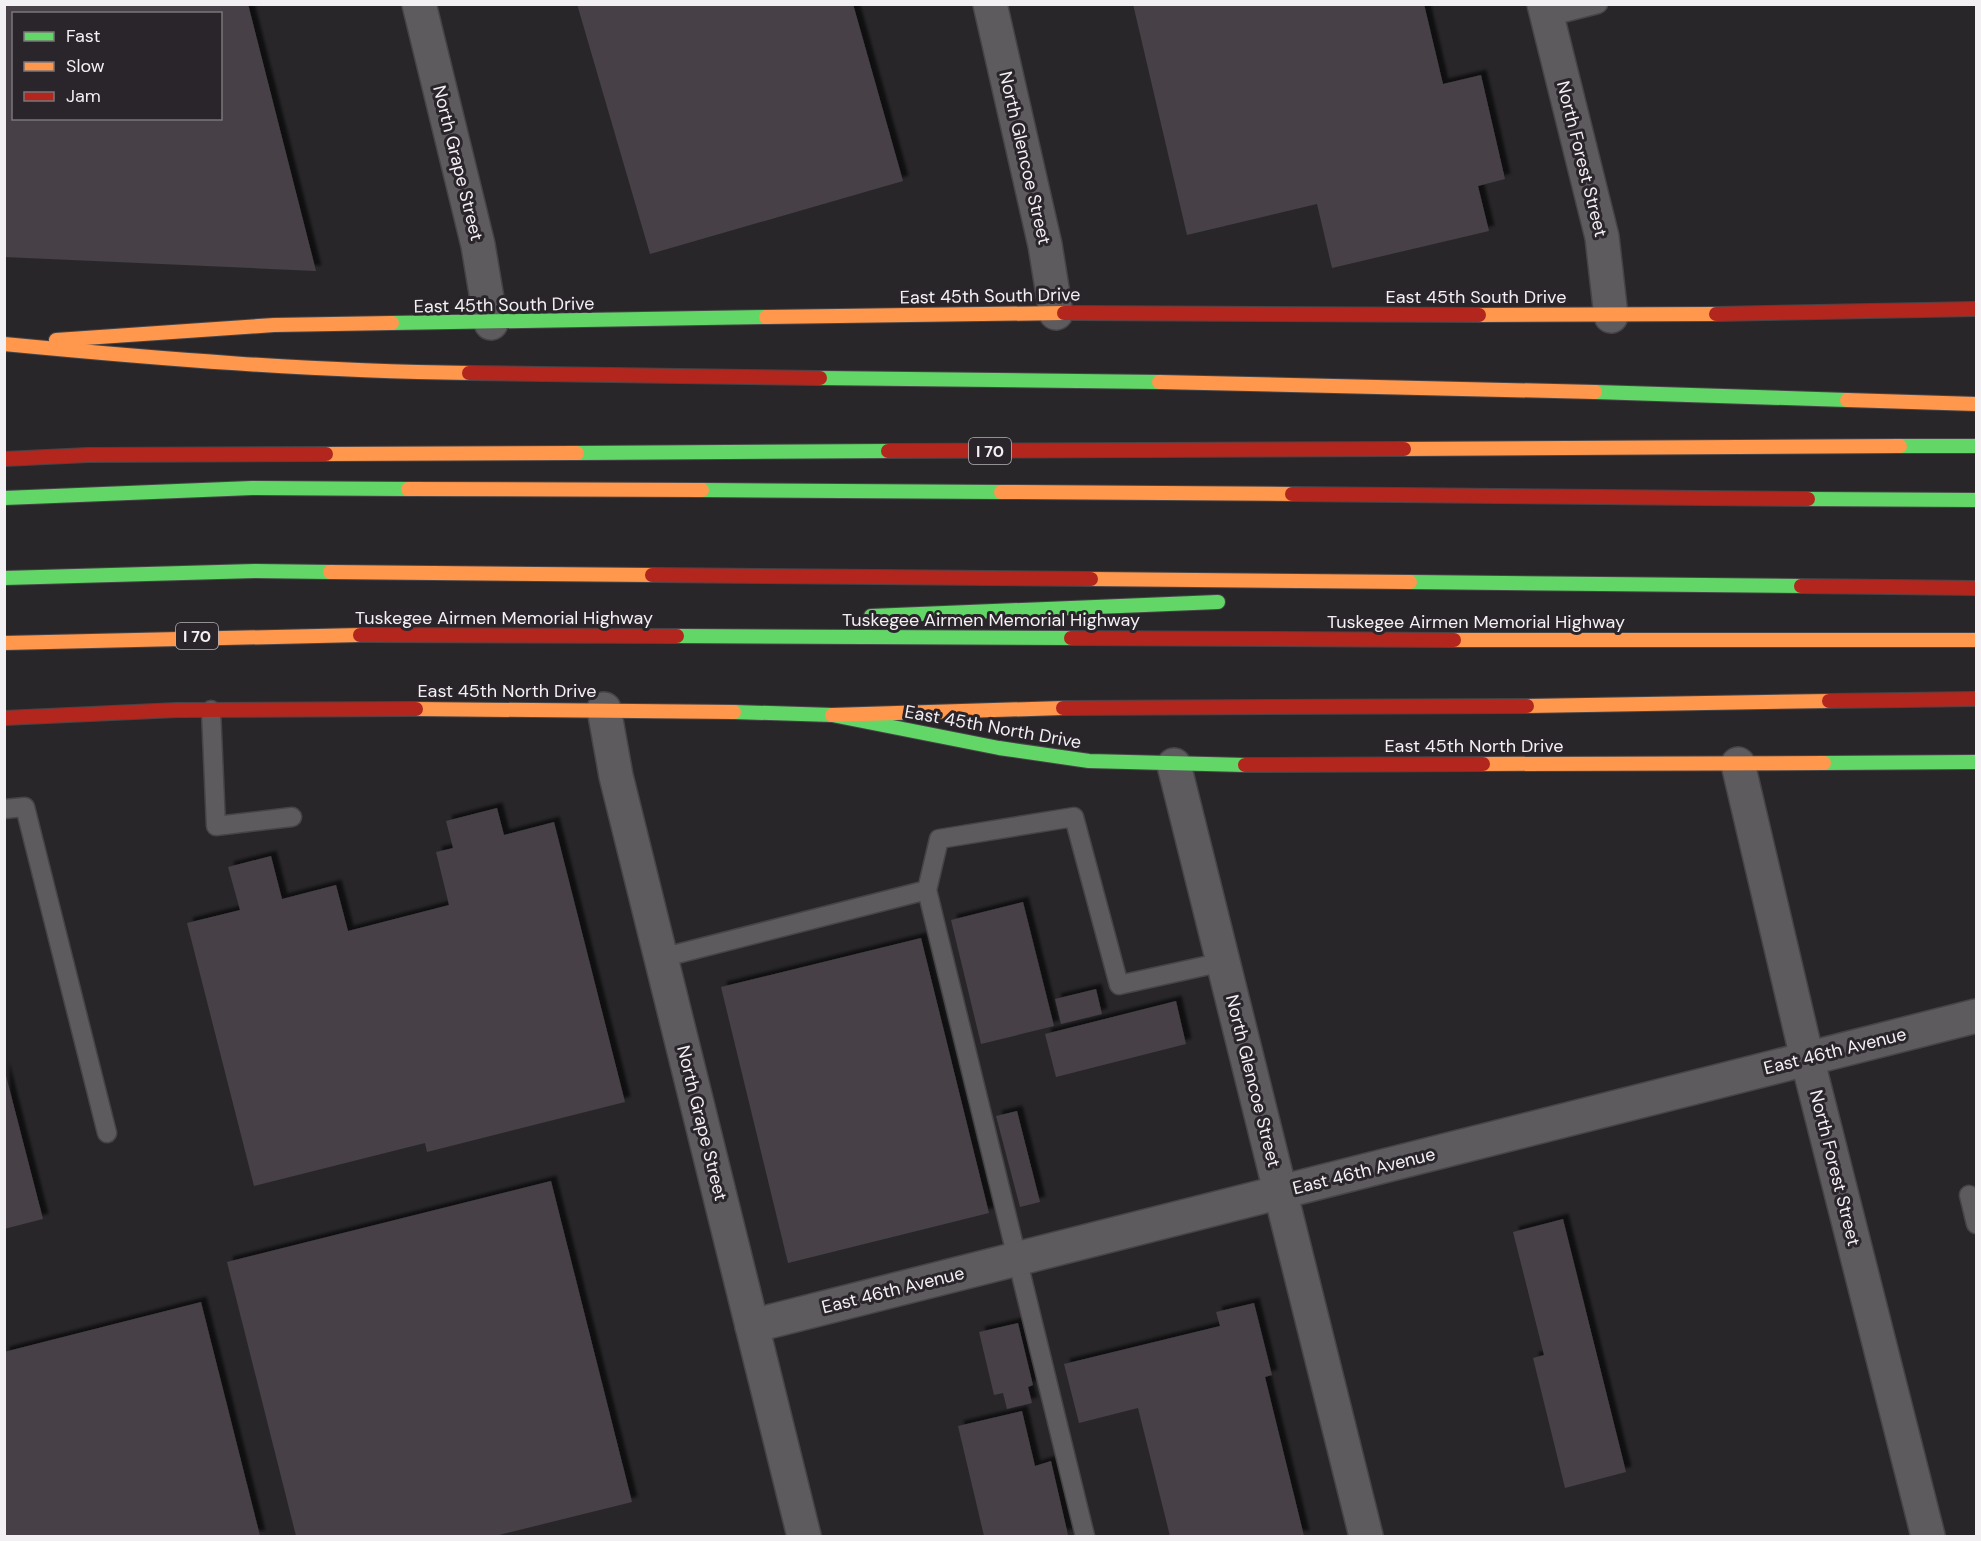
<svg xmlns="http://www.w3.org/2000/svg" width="1981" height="1541" viewBox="0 0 1981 1541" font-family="'DM Sans',sans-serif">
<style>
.building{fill:#464047;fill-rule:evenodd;filter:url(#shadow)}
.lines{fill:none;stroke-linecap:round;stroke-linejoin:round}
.lane-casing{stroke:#464447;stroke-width:21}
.street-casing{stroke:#464447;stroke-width:36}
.fast-casing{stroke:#464447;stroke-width:16}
.slow-casing{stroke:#464447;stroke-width:16}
.jam-casing{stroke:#464447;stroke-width:16}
.lane{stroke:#5d5b5d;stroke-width:18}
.street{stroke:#5d5b5d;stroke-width:33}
.fast{stroke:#63d668;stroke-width:14}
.slow{stroke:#ff974d;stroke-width:14}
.jam{stroke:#b3261e;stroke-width:14}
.labels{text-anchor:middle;stroke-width:6;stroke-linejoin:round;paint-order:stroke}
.shield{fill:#29252a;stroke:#b6b3b7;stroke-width:1.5}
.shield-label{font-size:16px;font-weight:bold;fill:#f3f0f3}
.street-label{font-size:18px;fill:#f3f0f3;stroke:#29252a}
</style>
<defs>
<filter id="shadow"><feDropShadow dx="5.5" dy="-5.5" stdDeviation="1.5" flood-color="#0009"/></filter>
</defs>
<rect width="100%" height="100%" fill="#282629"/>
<g class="building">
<path d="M4 4H248L316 271 4 257ZM14 14H220V118H14Z"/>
<polygon points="577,4 853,4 903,181 650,254"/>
<polygon points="1133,4 1424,4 1443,84 1481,75 1505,179 1478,186 1489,231 1332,268 1317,204 1187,235"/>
<polygon points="497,808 504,835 554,822 625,1102 427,1152 425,1143 254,1186 187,923 240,910 228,867 271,856 282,899 336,885 348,931 449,905 436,852 453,848 446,821"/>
<polygon points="1023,902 1054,1026 981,1044 951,920"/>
<polygon points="921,938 989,1213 788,1263 721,987"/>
<polygon points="1096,989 1102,1014 1061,1024 1055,999"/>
<polygon points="1176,1001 1186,1044 1056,1077 1045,1034"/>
<polygon points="4,1068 43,1219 4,1229"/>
<polygon points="1017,1111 1040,1202 1020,1207 996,1116"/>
<polygon points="551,1181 632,1502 495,1536 296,1536 227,1262"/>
<polygon points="1563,1219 1626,1472 1565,1488 1533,1358 1544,1355 1513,1232"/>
<polygon points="201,1302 260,1536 4,1536 4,1352"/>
<polygon points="1254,1303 1272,1375 1265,1377 1304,1536 1170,1536 1138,1408 1079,1423 1064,1364 1220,1326 1216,1312"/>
<polygon points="1018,1323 1033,1385 1028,1387 1032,1403 1007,1409 1003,1393 994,1395 979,1332"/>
<polygon points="1022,1411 1035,1466 1051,1461 1068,1535 984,1536 958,1426"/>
</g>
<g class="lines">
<g class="lane-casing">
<g id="lane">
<polyline points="1547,17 1598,4"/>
<polyline points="211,710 216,826 292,817"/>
<polyline points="4,809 25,807 107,1133"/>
<polyline points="927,890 1085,1536"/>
<polyline points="661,958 927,890 939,839 1074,817 1119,985 1223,962"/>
<polyline points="1969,1195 1976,1224"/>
</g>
</g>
<g class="street-casing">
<g id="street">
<polyline points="419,4 478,245 491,323"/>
<polyline points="990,4 1045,245 1056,313"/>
<polyline points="1544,4 1602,237 1611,316"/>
<polyline points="604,709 616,776 804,1536"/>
<polyline points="1738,764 1807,1058 1928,1536"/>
<polyline points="1174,765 1366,1536"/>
<polyline points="752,1326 1976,1016"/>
</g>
</g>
<g class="fast-casing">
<g id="fast">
<polyline points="392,323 766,317"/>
<polyline points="820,378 1159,382"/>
<polyline points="1595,392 1847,400"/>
<polyline points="1900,446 1976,446"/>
<polyline points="577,453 888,451"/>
<polyline points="702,490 1001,492"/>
<polyline points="4,498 252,488 408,489"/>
<polyline points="1808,499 1976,500"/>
<polyline points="4,578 255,571 330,572"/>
<polyline points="1410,582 1801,586"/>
<polyline points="871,616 1218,602"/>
<polyline points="677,636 1071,638"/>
<polyline points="734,712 832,715 999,748 1089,761 1245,765"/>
<polyline points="1824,763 1976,762"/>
</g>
</g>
<g class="slow-casing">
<g id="slow">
<polyline points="1479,315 1716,314"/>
<polyline points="766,317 1064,313"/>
<polyline points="56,340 274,325 392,323"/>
<path d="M4 344C160 359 312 371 469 373"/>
<polyline points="1159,382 1595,392"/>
<polyline points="1847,400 1976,404"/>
<polyline points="1404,449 1900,446"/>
<polyline points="326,454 577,453"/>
<polyline points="408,489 702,490"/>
<polyline points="1001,492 1292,494"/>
<polyline points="330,572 652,575"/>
<polyline points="1091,579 1410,582"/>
<polyline points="1454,640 1976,640"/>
<polyline points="4,643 360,635"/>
<polyline points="1527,706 1829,701"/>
<polyline points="416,709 734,712"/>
<polyline points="832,715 1063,708"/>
<polyline points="1483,764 1824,763"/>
</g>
</g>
<g class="jam-casing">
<g id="jam">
<polyline points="1064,313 1479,315"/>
<polyline points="1716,314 1976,309"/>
<polyline points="469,373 820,378"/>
<polyline points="888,451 1404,449"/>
<polyline points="4,459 88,455 326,454"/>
<polyline points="1292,494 1808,499"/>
<polyline points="652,575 1091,579"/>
<polyline points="1801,586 1976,588"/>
<polyline points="360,635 677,636"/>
<polyline points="1071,638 1454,640"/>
<polyline points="1829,701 1976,699"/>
<polyline points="1063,708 1527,706"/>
<polyline points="4,718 177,710 416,709"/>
<polyline points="1245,765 1483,764"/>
</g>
</g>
<use href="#lane" class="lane"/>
<use href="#street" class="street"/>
<use href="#fast" class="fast"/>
<use href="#slow" class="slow"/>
<use href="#jam" class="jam"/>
</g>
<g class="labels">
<g class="shield">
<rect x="969" y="438" width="42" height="26" rx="4.5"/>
<rect x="176" y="623" width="42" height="26" rx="4.5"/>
</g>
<g class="shield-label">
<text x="990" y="457">I 70</text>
<text x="197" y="642">I 70</text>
</g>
<g class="street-label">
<text transform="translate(1025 158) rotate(77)" y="6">North Glencoe Street</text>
<text transform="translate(1582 159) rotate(76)" y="6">North Forest Street</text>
<text transform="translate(458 163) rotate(76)" y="6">North Grape Street</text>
<text transform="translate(990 296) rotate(-1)" y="6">East 45th South Drive</text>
<text x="1476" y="303">East 45th South Drive</text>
<text transform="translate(504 305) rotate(-1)" y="6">East 45th South Drive</text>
<text x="504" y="624">Tuskegee Airmen Memorial Highway</text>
<text x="991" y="626">Tuskegee Airmen Memorial Highway</text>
<text x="1476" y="628">Tuskegee Airmen Memorial Highway</text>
<text x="507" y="697">East 45th North Drive</text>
<text transform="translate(993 727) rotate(10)" y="6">East 45th North Drive</text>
<text x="1474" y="752">East 45th North Drive</text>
<text transform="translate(1835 1051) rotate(-14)" y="6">East 46th Avenue</text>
<text transform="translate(1253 1081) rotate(76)" y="6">North Glencoe Street</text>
<text transform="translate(702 1123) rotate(76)" y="6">North Grape Street</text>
<text transform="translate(1835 1168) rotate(76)" y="6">North Forest Street</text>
<text transform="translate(1364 1171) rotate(-14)" y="6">East 46th Avenue</text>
<text transform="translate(893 1290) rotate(-14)" y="6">East 46th Avenue</text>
</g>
</g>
<rect width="1981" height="1541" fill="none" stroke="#f3f0f3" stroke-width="12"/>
<rect x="12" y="12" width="210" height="108" fill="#29252a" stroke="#7a767a" stroke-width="1.5"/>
<rect x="24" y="32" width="30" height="9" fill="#63d668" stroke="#7a767a" stroke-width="1.5"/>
<text x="66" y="42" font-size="18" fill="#f3f0f3">Fast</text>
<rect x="24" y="62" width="30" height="9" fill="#ff974d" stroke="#7a767a" stroke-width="1.5"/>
<text x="66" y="72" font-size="18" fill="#f3f0f3">Slow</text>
<rect x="24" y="92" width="30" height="9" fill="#b3261e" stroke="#7a767a" stroke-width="1.5"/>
<text x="66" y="102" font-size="18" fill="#f3f0f3">Jam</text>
</svg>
